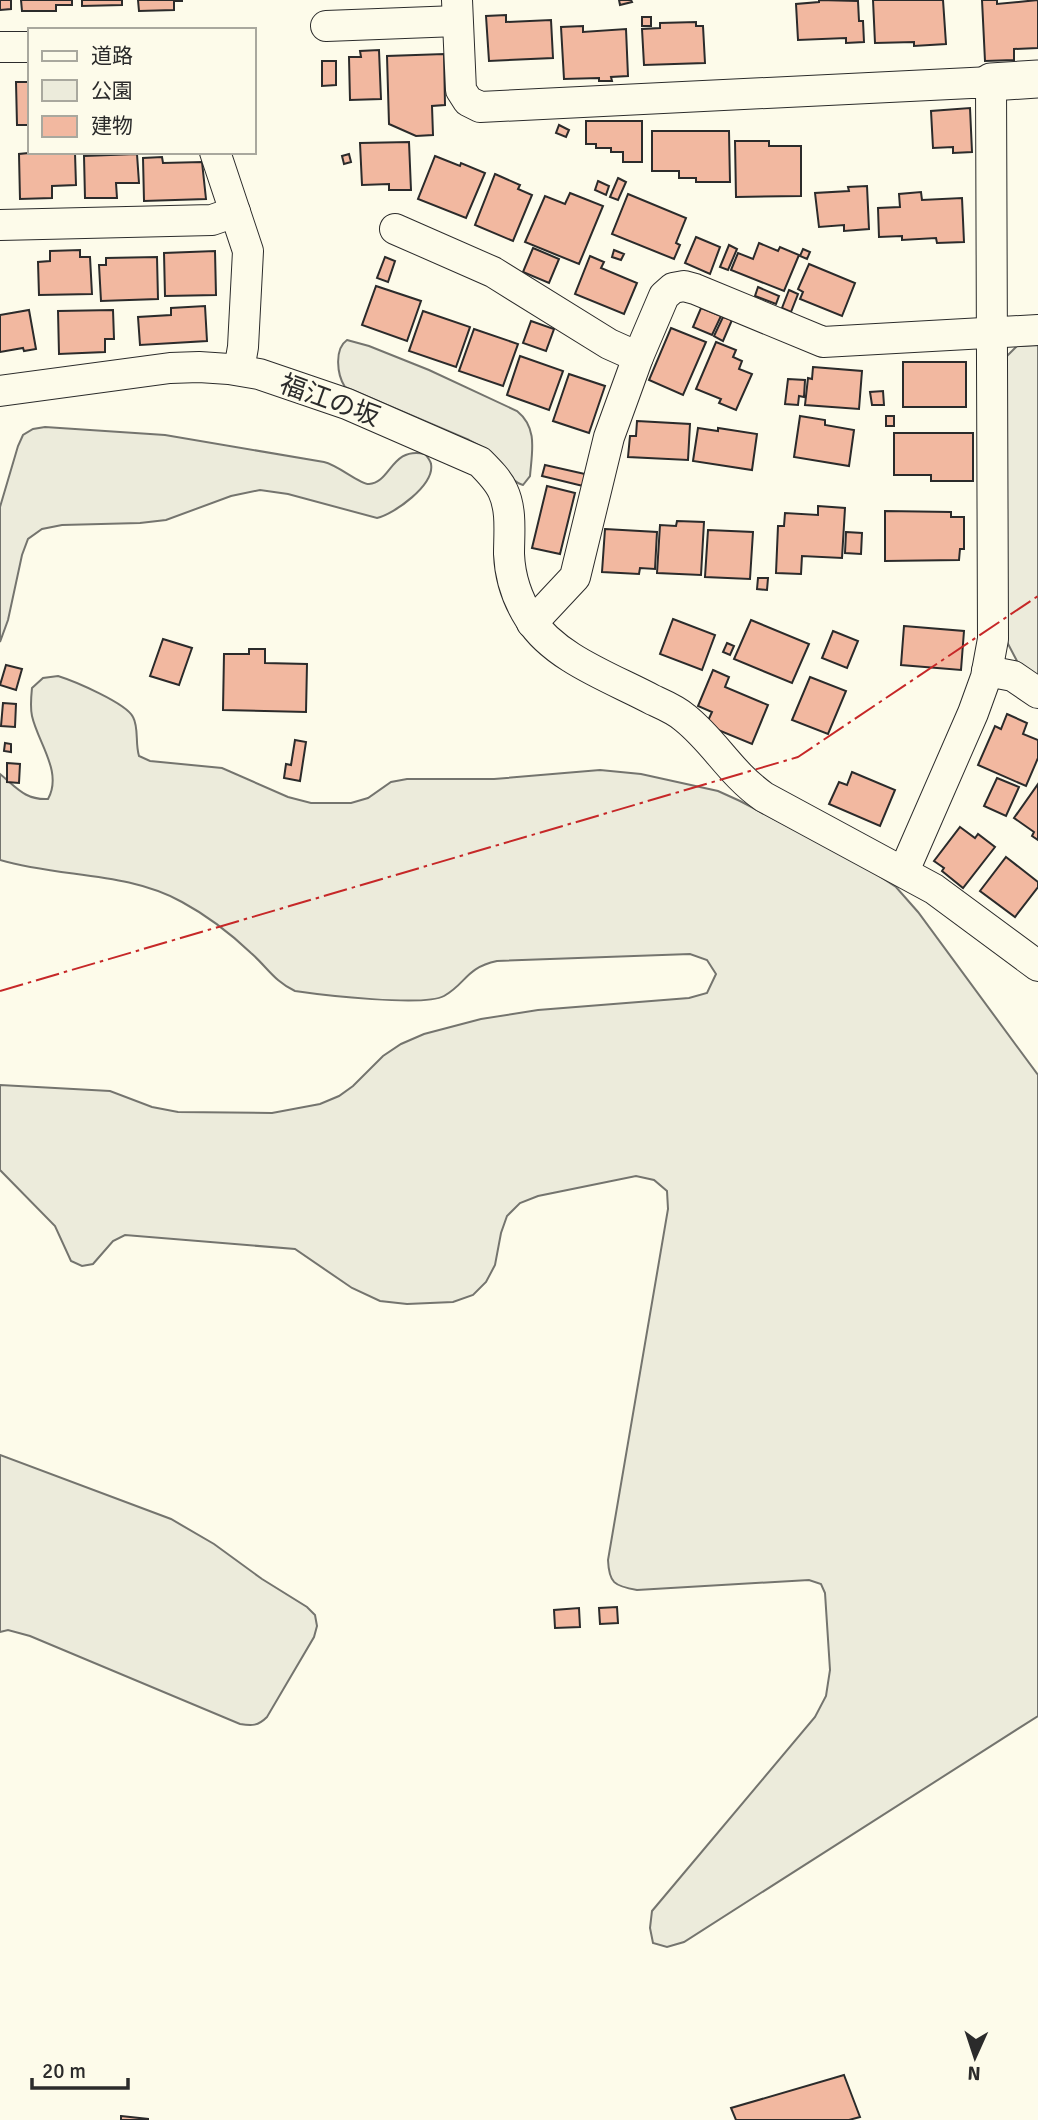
<svg xmlns="http://www.w3.org/2000/svg" width="1038" height="2120" viewBox="0 0 1038 2120" font-family="Signika,'Noto Sans JP',sans-serif">
<style>
.green{fill:#ecebdb;stroke:#74746e;stroke-width:2}
.building{fill:#f2b8a0;stroke:#2b2b2b;stroke-width:2}
.lines{fill:none;stroke-linecap:round;stroke-linejoin:round}
.minor-casing{stroke:#2b2b2b;stroke-width:32}
.tertiary-casing{stroke:#2b2b2b;stroke-width:39}
.minor{stroke:#fdfbea;stroke-width:30}
.tertiary{stroke:#fdfbea;stroke-width:37}
.power{stroke:#c62828;stroke-width:2;stroke-dasharray:24 5 3.5 5;stroke-linecap:butt}
.labels{text-anchor:middle;stroke-width:5;stroke-linejoin:round;paint-order:stroke}
.street-label{font-size:26px;fill:#2b2b2b;stroke:#fdfbea}
</style>
<rect width="100%" height="100%" fill="#fdfbea"/>
<g class="green">
<path d="M347 340 369 346 429 370 517 411C538 428 532 451 530 476L523 485C510 482 501 461 490 452 484 447 476 444 469 440L345 387C337 375 334 349 347 340Z"/>
<polygon points="1038,345 1038,676 1017,661 1007,642 1007,356 1017,346"/>
<path d="M45 427 165 435 324 462C338 465 361 485 369 484 391 483 391 446 425 454 427 456 431 462 431 464 435 485 394 514 377 518L288 494 260 490 231 496 166 520 140 523 62 525 42 529 28 539 22 555 8 620 0 642V507L18 446 23 435 33 429Z"/>
<path d="M58 676C74 681 126 703 133 717 139 728 135 743 139 756L150 761 222 768 288 797 311 803H351L368 798 391 782 407 779H494L600 770 641 774 718 791 740 801 867 868 896 887 918 912 1038 1075V1716L684 1942 667 1947 653 1943 650 1928 652 1911 815 1717 826 1696 830 1670 825 1593 821 1584 809 1580 637 1590C614 1586 609 1583 608 1560L668 1209 667 1191 654 1180 636 1176 538 1196 520 1203 507 1216 501 1233 495 1265 486 1282 473 1295 453 1302 407 1304 380 1301 352 1288 295 1249 125 1235 113 1241 93 1264 82 1266 71 1261 55 1226 0 1170V1085L110 1091 152 1107 178 1112 272 1113 320 1104 339 1096 353 1086 383 1056 401 1044 424 1034 481 1019 538 1010 689 998 707 993 716 974 707 960 690 954 497 961C465 968 467 983 444 996 424 1007 322 995 295 991 275 982 267 967 251 953 230 933 208 916 182 902 126 871 60 878 0 860V774C17 788 25 800 48 799 63 772 38 743 32 716 30 707 31 698 32 688L43 678Z"/>
<path d="M0 1455 171 1519 214 1544 262 1579 307 1607 315 1615 317 1626 314 1637 267 1717C258 1726 252 1726 240 1724L30 1636 8 1630 0 1632Z"/>
</g>
<g class="building">
<polygon points="0,0 11,0 11,9 0,10"/>
<polygon points="21,0 72,0 72,5 56,5 56,11 22,11"/>
<polygon points="82,0 122,0 122,5 82,6"/>
<polygon points="138,0 182,0 182,1 174,1 174,10 139,11"/>
<polygon points="619,0 631,0 632,2 620,5"/>
<polygon points="819,0 858,1 859,21 863,21 864,42 846,43 846,38 798,40 796,4 819,2"/>
<polygon points="873,0 943,0 946,44 914,46 914,42 875,43"/>
<polygon points="982,0 997,0 997,4 1038,0 1038,48 1014,49 1014,60 985,61"/>
<polygon points="506,15 506,22 551,20 553,58 489,61 486,16"/>
<rect x="642" y="17" width="9" height="9"/>
<polygon points="696,22 696,26 703,26 705,63 644,65 642,29 660,28 660,23"/>
<polygon points="583,26 583,32 626,29 628,76 611,77 612,81 599,81 599,78 564,79 561,27"/>
<polygon points="379,50 381,99 350,100 349,57 361,57 360,51"/>
<polygon points="444,54 445,105 432,106 433,135 416,136 389,124 387,56"/>
<polygon points="322,61 336,61 336,85 322,86"/>
<polygon points="16,82 30,82 30,125 17,125"/>
<polygon points="970,108 972,152 953,153 953,147 933,148 931,111"/>
<polygon points="586,121 642,121 642,162 623,162 623,152 611,152 611,148 596,148 596,144 586,144"/>
<polygon points="559,125 569,130 566,137 556,133"/>
<polygon points="652,131 729,131 730,182 696,182 696,178 679,178 679,171 652,171"/>
<polygon points="735,141 769,141 769,146 801,146 801,196 736,197"/>
<polygon points="409,142 411,190 389,190 389,184 362,185 360,143"/>
<polygon points="39,152 75,153 76,185 52,186 52,198 20,199 19,154"/>
<polygon points="137,154 139,183 116,183 117,198 85,198 84,156"/>
<polygon points="349,154 351,162 344,164 342,156"/>
<polygon points="435,156 460,166 461,163 485,173 466,218 418,199"/>
<polygon points="162,157 163,163 202,162 206,199 144,201 143,158"/>
<polygon points="495,174 520,185 518,189 532,195 513,241 475,225"/>
<polygon points="618,178 626,182 618,200 610,197"/>
<polygon points="598,181 609,186 606,195 595,190"/>
<polygon points="867,186 869,229 844,231 844,225 819,227 815,193 849,191 848,187"/>
<polygon points="921,192 922,200 962,198 964,242 937,243 936,238 902,240 902,236 879,237 878,208 900,207 899,194"/>
<polygon points="570,193 603,206 579,264 525,242 545,196 565,204"/>
<polygon points="628,194 686,218 676,243 680,245 674,259 612,234"/>
<polygon points="696,237 720,247 710,274 685,263"/>
<polygon points="759,243 778,251 780,247 799,255 784,291 731,270 738,253 753,259"/>
<polygon points="729,245 737,249 728,270 720,267"/>
<polygon points="533,248 559,259 549,283 523,272"/>
<polygon points="803,249 810,252 807,259 800,256"/>
<polygon points="80,250 80,257 90,257 92,294 39,295 38,262 50,261 50,251"/>
<polygon points="614,250 624,254 621,260 612,257"/>
<polygon points="215,251 216,295 165,296 164,253"/>
<polygon points="590,256 604,262 601,268 637,283 624,314 575,294"/>
<polygon points="157,257 158,299 101,301 99,265 106,265 106,258"/>
<polygon points="385,257 395,261 388,282 377,278"/>
<polygon points="809,264 855,283 842,316 800,299 803,292 798,289"/>
<polygon points="376,286 421,301 407,341 362,325"/>
<polygon points="758,287 779,296 776,304 755,296"/>
<polygon points="789,290 798,294 791,312 782,308"/>
<polygon points="205,306 207,341 140,345 138,317 171,315 171,308"/>
<polygon points="701,308 721,316 712,335 693,327"/>
<polygon points="29,310 36,349 24,351 23,348 0,352 0,315"/>
<polygon points="113,310 114,339 105,339 105,352 59,354 58,311"/>
<polygon points="423,311 470,327 456,367 409,351"/>
<polygon points="723,317 732,320 723,341 714,336"/>
<polygon points="531,321 554,329 546,351 523,343"/>
<polygon points="671,328 706,342 683,395 649,380"/>
<polygon points="474,329 518,344 503,386 459,371"/>
<polygon points="716,342 736,350 733,357 742,361 739,369 752,374 736,410 719,403 721,399 696,389"/>
<polygon points="520,356 563,371 549,410 507,395"/>
<rect x="903" y="362" width="63" height="45"/>
<polygon points="813,367 862,371 859,409 805,405 808,378 812,379"/>
<polygon points="569,374 605,386 589,433 553,421"/>
<polygon points="788,379 805,380 804,397 799,396 798,405 785,404"/>
<polygon points="883,391 884,405 872,405 870,392"/>
<polygon points="800,416 825,420 825,425 854,430 849,466 794,457"/>
<rect x="886" y="416" width="8" height="10"/>
<polygon points="637,421 690,424 688,460 628,457 630,436 636,436"/>
<polygon points="698,428 718,431 718,428 757,434 752,470 693,461"/>
<polygon points="894,433 973,433 973,481 931,481 931,475 894,475"/>
<polygon points="545,465 585,474 583,486 542,476"/>
<polygon points="547,486 575,493 560,554 532,548"/>
<polygon points="818,506 845,508 842,558 802,556 801,574 776,573 778,526 784,526 785,513 818,515"/>
<polygon points="885,511 951,512 951,517 964,517 964,549 960,549 959,560 885,561"/>
<polygon points="677,521 704,522 701,575 657,573 660,525 676,526"/>
<polygon points="605,529 657,532 655,569 640,568 639,574 602,572"/>
<polygon points="708,530 753,532 750,579 705,577"/>
<polygon points="846,532 862,533 861,554 845,553"/>
<polygon points="758,578 768,578 767,590 757,589"/>
<polygon points="673,619 715,635 702,670 660,654"/>
<polygon points="751,620 809,644 792,683 734,659"/>
<polygon points="904,626 964,631 961,670 901,665"/>
<polygon points="833,631 858,641 847,668 822,658"/>
<polygon points="163,639 192,648 179,685 150,676"/>
<polygon points="727,643 734,646 730,655 723,652"/>
<polygon points="249,649 265,649 265,663 307,664 306,712 223,710 224,654 249,654"/>
<polygon points="6,665 22,669 16,690 0,685"/>
<polygon points="713,670 729,677 725,687 768,705 752,744 706,725 712,712 698,706"/>
<polygon points="810,677 846,691 828,734 792,720"/>
<polygon points="3,703 16,704 15,727 1,726"/>
<polygon points="1007,714 1027,723 1023,734 1038,740 1038,758 1026,786 978,765 995,726 1001,729"/>
<polygon points="295,740 306,742 300,781 284,778 286,764 291,765"/>
<polygon points="5,743 11,744 11,752 4,751"/>
<polygon points="7,763 20,764 19,783 7,782"/>
<polygon points="852,772 895,790 880,826 829,804 839,782 847,785"/>
<polygon points="997,778 1019,787 1006,816 984,806"/>
<polygon points="1038,784 1038,840 1032,836 1034,832 1014,818"/>
<polygon points="960,827 975,838 978,834 995,847 963,888 942,871 944,868 934,861"/>
<polygon points="1006,857 1038,882 1038,887 1015,917 980,891"/>
<polygon points="617,1607 618,1623 600,1624 599,1608"/>
<polygon points="579,1608 580,1627 555,1628 554,1610"/>
<polygon points="844,2075 860,2117 849,2120 736,2120 731,2108"/>
<polygon points="121,2116 148,2119 148,2120 121,2120"/>
</g>
<g class="lines">
<g class="minor-casing">
<g id="minor">
<polyline points="457,0 461,90 468,101 480,107 991,82 993,639 986,677 973,713 904,871"/>
<polyline points="326,26 457,21"/>
<polyline points="0,47 30,47"/>
<polyline points="215,152 248,251 243,347 239,370"/>
<polyline points="0,225 212,220 235,212"/>
<polyline points="395,229 493,272 609,344 638,357"/>
<path d="M0 391 170 368 199 367 229 369 259 374 347 404 480 462C489 471 498 480 503 491 512 510 509 534 509 554 510 578 517 599 530 619 554 658 614 679 653 700 664 705 676 710 685 718 715 742 730 773 764 797L934 889 1038 966"/>
<polyline points="532,623 575,577 609,437 638,357 664,296 673,288 684,286 695,289 823,342 1038,330"/>
<polyline points="987,671 1013,676 1038,693"/>
</g>
</g>
<g class="tertiary-casing">
<polyline id="tertiary" points="991,82 1038,79"/>
</g>
<use href="#minor" class="minor"/>
<use href="#tertiary" class="tertiary"/>
<polyline class="power" points="0,991 798,757 1038,596"/>
</g>
<g class="labels">
<g class="street-label">
<text transform="translate(330 400) rotate(20)" y="9">福江の坂</text>
</g>
</g>
<rect x="28" y="28" width="228" height="126" fill="#fdfbea" stroke="#a9a89e" stroke-width="2"/>
<rect x="42" y="51" width="35" height="10" fill="#fdfbea" stroke="#a9a89e" stroke-width="2"/>
<text x="91" y="63" font-size="21" fill="#2b2b2b">道路</text>
<rect x="42" y="80" width="35" height="21" fill="#ecebdb" stroke="#a9a89e" stroke-width="2"/>
<text x="91" y="98" font-size="21" fill="#2b2b2b">公園</text>
<rect x="42" y="116" width="35" height="21" fill="#f2b8a0" stroke="#a9a89e" stroke-width="2"/>
<text x="91" y="133" font-size="21" fill="#2b2b2b">建物</text>
<g transform="translate(975 2057) rotate(183)" stroke="#fdfbea" stroke-width="5" paint-order="stroke">
<path d="M0-5L12 26L0 18L-12 26Z" fill="#2b2b2b"/>
<text y="-10" font-size="19" font-weight="bold" text-anchor="middle" fill="#2b2b2b">N</text>
</g>
<path d="M32 2078v10h96v-10" fill="none" stroke="#2b2b2b" stroke-width="3.5"/>
<text x="42" y="2078" font-size="21" fill="#2b2b2b" stroke="#fdfbea" stroke-width="5" paint-order="stroke">20 m</text>
</svg>
